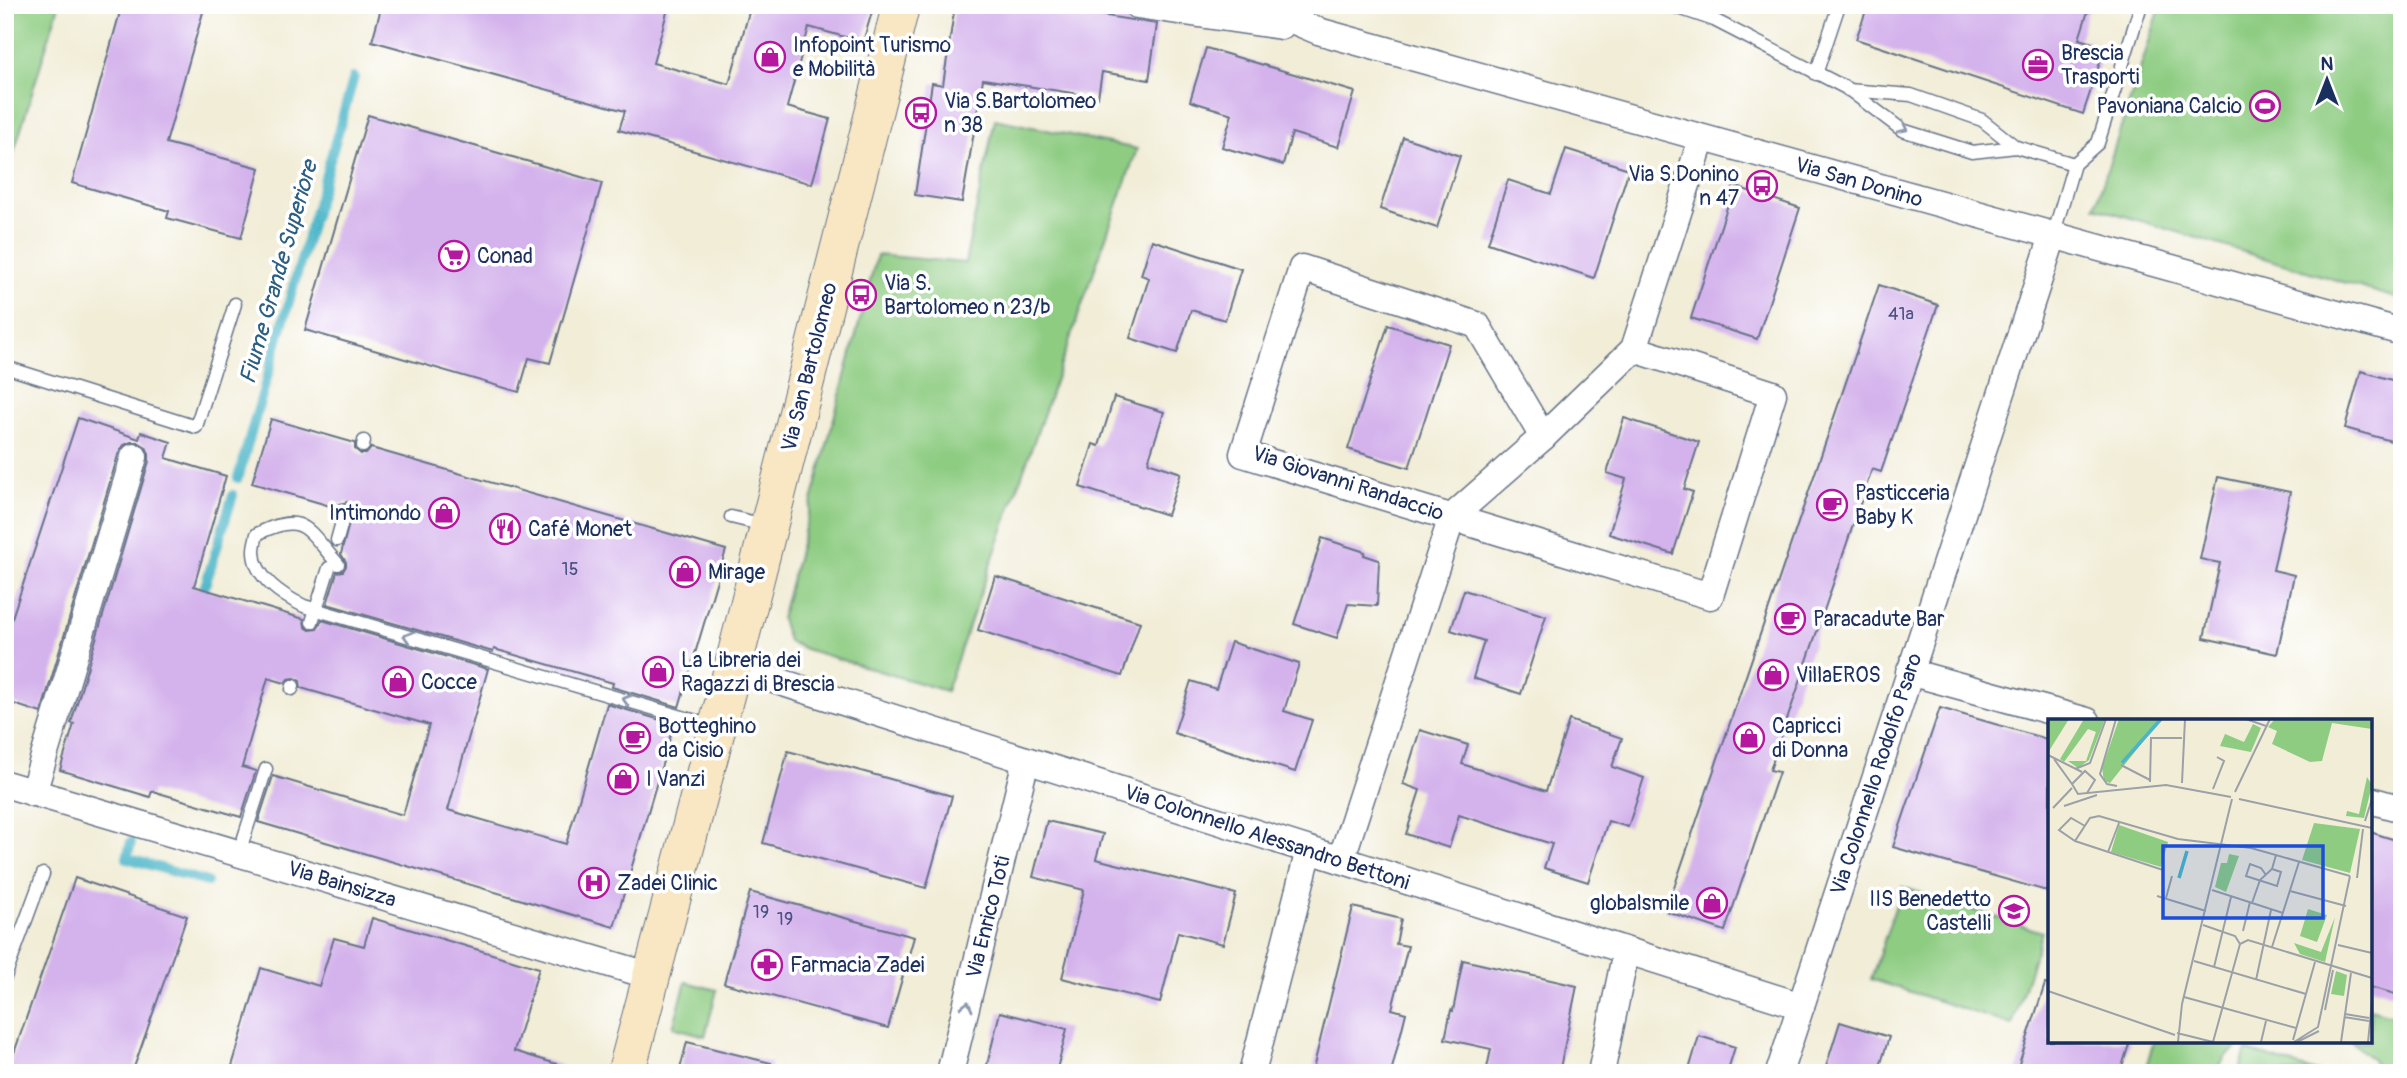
<svg xmlns="http://www.w3.org/2000/svg" width="2407" height="1078" viewBox="0 0 2407 1078" font-family="Pangolin,sans-serif">
<style>
.green{fill:#8ecc82;stroke:#547e70;stroke-width:2}
.lines{fill:none;stroke-linecap:round;stroke-linejoin:round}
.stream{stroke:#4ab5c8;stroke-width:10}
.building{fill:#d4b3ec}
.lane-casing{stroke:#667288;stroke-width:15}
.street-casing{stroke:#667288;stroke-width:29}
.secondary-casing{stroke:#667288;stroke-width:39}
.lane{stroke:#fff;stroke-width:12}
.street{stroke:#fff;stroke-width:26}
.secondary{stroke:#f9e7c3;stroke-width:37}
.oneway{stroke:#8d97ae}
.labels{text-anchor:middle;stroke-width:7;stroke-linejoin:round;paint-order:stroke}
.number-label{font-size:18px;fill:#495082}
.poi-label{font-size:21px;fill:#1b2f5e;stroke:#fff;text-anchor:start}
.street-label{font-size:21px;fill:#1b2f5e;stroke:#fff}
.water-label{font-size:23px;font-style:italic;fill:#2b5e83;stroke:#fff}
.inset-river{fill:none;stroke:#4ab5c8;stroke-width:3.5}
.inset-road{fill:none;stroke:#9ba1a7;stroke-width:2}
.view{fill:#1d4ed8;fill-opacity:0.15;stroke:#1d4ed8;stroke-width:3.5}
.inset-edge{fill:none;stroke:#1b2f5e;stroke-width:3.5}
</style>
<rect width="100%" height="100%" fill="#fff"/>
<filter id="ink" filterUnits="userSpaceOnUse"><feTurbulence type="fractalNoise" baseFrequency=".0143" numOctaves="2"/><feDisplacementMap in="SourceGraphic" scale="14" xChannelSelector="R" yChannelSelector="G"/><feConvolveMatrix kernelMatrix="1 2 1 2 8 2 1 2 1" color-interpolation-filters="sRGB"/></filter>
<filter id="wash" filterUnits="userSpaceOnUse"><feTurbulence type="fractalNoise" baseFrequency=".00686" numOctaves="4" result="noise"/><feDisplacementMap in="SourceGraphic" scale="28" xChannelSelector="R" yChannelSelector="G"/><feGaussianBlur stdDeviation="1.57" result="paint"/><feColorMatrix in="noise" values="0 0 0 0 0 0 0 0 0 0 0 0 0 0 0 0 0 1.4 0 .05"/><feComposite in="paint" operator="in"/></filter>
<g filter="url(#wash)">
<rect width="100%" height="100%" fill="#f1edd7"/>
<g class="green">
<polygon points="5,5 59,5 5,181"/>
<polygon points="2161,5 2402,5 2402,300 2095,207"/>
<polygon points="995,119 1137,149 946,691 805,649 788,641 781,619 877,255 965,263"/>
<polygon points="1902,887 2042,932 2012,1025 1871,979"/>
<polygon points="686,982 717,990 705,1036 673,1027"/>
<polygon points="2370,1009 2402,1018 2402,1035 2392,1045 2402,1060 2402,1073 2380,1073 2372,1060 2351,1041 2370,1041"/>
<polygon points="2154,1041 2245,1041 2227,1056 2214,1073 2144,1073"/>
<polygon points="2246,1050 2319,1073 2239,1073"/>
</g>
<g class="lines">
<g class="stream">
<polyline points="238,478 354,77"/>
<polyline points="200,602 233,495"/>
<polyline points="131,842 127,858 207,882"/>
</g>
</g>
<g id="blocks">
<g class="building">
<polygon points="122,5 205,5 166,143 260,168 241,238 167,218 169,211 72,183"/>
<polygon points="382,5 669,5 653,63 729,84 751,5 874,5 863,42 809,27 787,107 830,119 812,184 619,130 625,111 372,41"/>
<polygon points="955,5 1038,5 1157,24 1149,80 1102,72 1098,97 983,79 962,202 915,195 932,83 943,85"/>
<polygon points="1868,5 2090,5 2079,39 2105,47 2083,114 1856,39"/>
<polygon points="1206,48 1355,92 1338,147 1292,133 1283,165 1222,147 1232,114 1190,101"/>
<polygon points="368,115 602,183 550,363 529,358 519,392 305,330"/>
<polygon points="1403,137 1460,156 1437,228 1380,209"/>
<polygon points="1566,149 1629,169 1594,278 1488,243 1508,180 1551,194"/>
<polygon points="1734,186 1800,208 1757,339 1691,318"/>
<polygon points="1152,240 1241,269 1225,320 1191,310 1177,353 1130,338 1149,278 1141,275"/>
<polygon points="1879,285 1938,305 1881,472 1872,469 1770,770 1779,772 1725,931 1666,911"/>
<polygon points="1388,325 1449,344 1409,468 1348,449"/>
<polygon points="2361,371 2402,383 2402,444 2345,428"/>
<polygon points="1114,397 1164,412 1148,462 1181,473 1167,515 1080,487 1093,444 1099,446"/>
<polygon points="78,418 139,439 141,432 171,442 166,458 226,476 194,586 304,619 305,627 310,630 317,629 322,620 488,669 448,810 566,844 607,704 674,724 614,927 258,822 273,776 403,815 429,725 301,688 300,681 295,678 288,679 285,683 268,678 242,767 256,771 241,817 152,791 150,797 60,770 74,724 71,723 149,461 149,454 146,447 138,442 131,442 124,445 119,452 41,713 5,701 5,639"/>
<polygon points="1624,418 1699,442 1684,489 1693,492 1673,554 1609,534 1626,479 1607,473"/>
<polygon points="271,419 355,443 355,449 361,454 366,454 371,448 726,550 679,707 612,687 613,683 494,649 493,652 327,604 337,572 343,571 346,566 346,562 341,554 353,508 347,502 339,504 337,508 252,483"/>
<polygon points="2218,477 2290,492 2273,570 2294,575 2277,654 2204,638 2220,563 2200,559"/>
<polygon points="1322,538 1365,552 1364,555 1379,560 1377,606 1348,604 1337,638 1294,624"/>
<polygon points="995,576 1140,622 1122,676 978,630"/>
<polygon points="1464,590 1546,616 1521,694 1473,678 1484,641 1451,630"/>
<polygon points="1231,642 1299,664 1284,711 1312,720 1295,772 1174,733 1191,681 1216,689"/>
<polygon points="1940,708 2050,740 2050,892 1893,847"/>
<polygon points="1569,720 1622,738 1612,767 1644,778 1628,827 1608,821 1588,882 1544,868 1552,844 1459,815 1449,848 1406,834 1420,790 1403,784 1420,730 1468,745 1462,764 1546,791"/>
<polygon points="788,751 952,796 926,888 763,843"/>
<polygon points="1047,821 1103,834 1096,859 1236,894 1223,944 1178,932 1160,1003 1062,978 1084,890 1033,877"/>
<polygon points="2370,832 2402,842 2402,996 2370,987"/>
<polygon points="75,878 187,916 132,1073 7,1073"/>
<polygon points="750,892 914,937 888,1028 724,983"/>
<polygon points="1353,907 1401,919 1396,944 1408,946 1392,1009 1406,1013 1391,1073 1312,1073"/>
<polygon points="372,918 539,968 514,1051 563,1066 562,1073 230,1073 261,968 319,986 334,938 364,946"/>
<polygon points="1463,960 1577,986 1559,1073 1486,1073 1491,1049 1445,1039 1451,1010 1453,1011"/>
<polygon points="2045,984 2050,985 2050,1041 2130,1041 2120,1073 2016,1073"/>
<polygon points="1000,1012 1067,1029 1056,1073 985,1073"/>
<polygon points="1840,1022 1889,1037 1878,1073 1824,1073"/>
<polygon points="1699,1036 1735,1047 1727,1073 1688,1073"/>
<polygon points="687,1042 771,1063 770,1073 679,1073"/>
</g>
</g>
</g>
<g filter="url(#ink)">
<use href="#blocks" fill-opacity="0" stroke="#667288" stroke-width="2"/>
<g class="lines">
<g class="lane-casing">
<g id="lane">
<polyline points="1670,5 1714,20 1848,89 1902,130 1972,152 2016,147 2074,164 2098,143 2141,5"/>
<polyline points="1816,74 1839,5"/>
<polyline points="1848,90 1911,95 1982,120 2016,147"/>
<polyline points="2053,236 2074,164"/>
<polyline points="5,367 196,427 235,304"/>
<polyline points="363,446 364,441"/>
<polyline points="731,517 764,525"/>
<polyline points="337,540 345,511"/>
<path d="M338 564C307 530 305 510 257 534 256 539 254 545 254 550 253 577 283 596 304 606L713 726"/>
<polyline points="312,622 329,568"/>
<polyline points="292,689 293,686"/>
<polyline points="239,853 266,769"/>
<polyline points="5,977 43,874"/>
</g>
</g>
<g class="street-casing">
<g id="street">
<polyline points="1137,5 1281,26"/>
<polyline points="1256,5 1318,31 2402,332"/>
<polyline points="1543,437 1477,325 1302,268 1243,454 1710,596 1773,394 1634,349"/>
<polyline points="733,667 1801,1006"/>
<polyline points="1909,672 2087,721"/>
<polyline points="5,784 651,976"/>
<polyline points="33,793 134,457"/>
<polyline points="2370,800 2402,809"/>
<polyline points="1341,860 1452,517 1543,437 1634,349 1702,138"/>
<polyline points="950,1073 1026,760"/>
<polyline points="1252,1073 1309,850"/>
<polyline points="1601,1073 1626,951"/>
<polyline points="1779,1073 2053,236"/>
</g>
</g>
<g class="secondary-casing">
<polyline id="secondary" points="626,1073 733,667 901,5"/>
</g>
<use href="#lane" class="lane"/>
<use href="#street" class="street"/>
<use href="#secondary" class="secondary"/>
</g>
<defs><path id="oneway-chevron" d="M-2-3.5L2.5 0L-2 3.5" fill="none" stroke-width="1.6" stroke-linecap="round" stroke-linejoin="round" transform="scale(1.75)"/></defs>
<g class="oneway">
<use href="#oneway-chevron" transform="translate(1903 128) rotate(26)"/>
<use href="#oneway-chevron" transform="translate(408 637) rotate(-164)"/>
<use href="#oneway-chevron" transform="translate(627 700) rotate(-164)"/>
<use href="#oneway-chevron" transform="translate(967 1006) rotate(-76)"/>
</g>
</g>
<defs>
<g id="shop-ring" transform="scale(1.575)"><circle r="9.5" fill="#fff" stroke="#b5179e" stroke-width="1.5"/><path d="M-5-2.5h2.3a2.7 3.5 0 0 1 5.4 0H5L5.5 6h-11ZM-1.5-2.5h3a1.5 2.3 0 0 0-3 0Z" fill="#b5179e"/></g>
<g id="office-ring" transform="scale(1.575)"><circle r="9.5" fill="#fff" stroke="#b5179e" stroke-width="1.5"/><path d="M-6-3h4V-5.5h4V-3h4V5H-6ZM-1-4.5V-3h2v-1.5ZM-6 0V1H6V0Z" fill="#b5179e"/></g>
<g id="stadium-ring" transform="scale(1.575)"><circle r="9.5" fill="#fff" stroke="#b5179e" stroke-width="1.5"/><path d="M0-5a6.5 5 0 1 0 0 10a6.5 5 0 1 0 0-10ZM-3.5-1.8h7v3.6h-7Z" fill="#b5179e"/></g>
<g id="bus-ring" transform="scale(1.575)"><circle r="9.5" fill="#fff" stroke="#b5179e" stroke-width="1.5"/><path d="M-5-6H5V4H4V6H2V4H-2V6H-4V4H-5ZM-3.5-4V0h7V-4ZM-3.5 1.2v1.5H-2V1.2ZM2 1.2v1.5H3.5V1.2Z" fill="#b5179e"/></g>
<g id="supermarket-ring" transform="scale(1.575)"><circle r="9.5" fill="#fff" stroke="#b5179e" stroke-width="1.5"/><path d="M-6-5.5h2.5l.6 2H6L4.5 2H-2.5L-4.4-4H-6ZM-1.5 3.2a1.3 1.3 0 1 0 .1 0ZM3 3.2a1.3 1.3 0 1 0 .1 0Z" fill="#b5179e"/></g>
<g id="cafe-ring" transform="scale(1.575)"><circle r="9.5" fill="#fff" stroke="#b5179e" stroke-width="1.5"/><path d="M-5.5-4.5H6V0H3Q3 3.5 0 3.5H-2.5Q-5.5 3.5-5.5 0ZM3-3.2v2h1.7v-2ZM-6 4.5H4V6H-6Z" fill="#b5179e"/></g>
<g id="restaurant-ring" transform="scale(1.575)"><circle r="9.5" fill="#fff" stroke="#b5179e" stroke-width="1.5"/><path d="M-5-6h1v4h1v-4h1v4h1v-4h1v5L-1.5 .5V6h-2V.5L-5-1ZM5-6V6H3V1.5H1.5Q1.5-4 5-6Z" fill="#b5179e"/></g>
<g id="hospital-ring" transform="scale(1.575)"><circle r="9.5" fill="#fff" stroke="#b5179e" stroke-width="1.5"/><path d="M-5-5h3v3.5h4V-5h3V5h-3V1.5h-4V5h-3Z" fill="#b5179e"/></g>
<g id="school-ring" transform="scale(1.575)"><circle r="9.5" fill="#fff" stroke="#b5179e" stroke-width="1.5"/><path d="M0-5L7-2L0 1L-7-2ZM-4 1L0 2.5L4 1V4Q0 6-4 4Z" fill="#b5179e"/></g>
<g id="pharmacy-ring" transform="scale(1.575)"><circle r="9.5" fill="#fff" stroke="#b5179e" stroke-width="1.5"/><path d="M-2-6h4v4h4v4h-4v4h-4v-4h-4v-4h4Z" fill="#b5179e"/></g>
</defs>
<g fill-rule="evenodd">
<use href="#shop-ring" x="770" y="57"/>
<use href="#office-ring" x="2038" y="65"/>
<use href="#stadium-ring" x="2265" y="106"/>
<use href="#bus-ring" x="921" y="113"/>
<use href="#bus-ring" x="1762" y="186"/>
<use href="#supermarket-ring" x="454" y="256"/>
<use href="#bus-ring" x="861" y="295"/>
<use href="#cafe-ring" x="1832" y="505"/>
<use href="#shop-ring" x="444" y="513"/>
<use href="#restaurant-ring" x="505" y="529"/>
<use href="#shop-ring" x="685" y="572"/>
<use href="#cafe-ring" x="1790" y="619"/>
<use href="#shop-ring" x="658" y="672"/>
<use href="#shop-ring" x="1773" y="675"/>
<use href="#shop-ring" x="398" y="682"/>
<use href="#cafe-ring" x="635" y="738"/>
<use href="#shop-ring" x="1749" y="738"/>
<use href="#shop-ring" x="623" y="779"/>
<use href="#hospital-ring" x="594" y="883"/>
<use href="#shop-ring" x="1712" y="903"/>
<use href="#school-ring" x="2014" y="911"/>
<use href="#pharmacy-ring" x="767" y="965"/>
</g>
<g class="labels">
<g class="number-label">
<text x="1901" y="320">41a</text>
<text x="570" y="575">15</text>
<text x="761" y="918">19</text>
<text x="785" y="925">19</text>
</g>
<g class="poi-label">
<text x="793" y="52">Infopoint Turismo<tspan x="793" dy="24">e Mobilità</tspan></text>
<text x="2061" y="60">Brescia<tspan x="2061" dy="24">Trasporti</tspan></text>
<text x="944" y="108">Via S.Bartolomeo<tspan x="944" dy="24">n 38</tspan></text>
<text x="2242" y="113" text-anchor="end">Pavoniana Calcio</text>
<text x="1739" y="181" text-anchor="end">Via S.Donino<tspan x="1739" dy="24">n 47</tspan></text>
<text x="477" y="263">Conad</text>
<text x="884" y="290">Via S.<tspan x="884" dy="24">Bartolomeo n 23/b</tspan></text>
<text x="1855" y="500">Pasticceria<tspan x="1855" dy="24">Baby K</tspan></text>
<text x="421" y="520" text-anchor="end">Intimondo</text>
<text x="528" y="536">Café Monet</text>
<text x="708" y="579">Mirage</text>
<text x="1813" y="626">Paracadute Bar</text>
<text x="681" y="667">La Libreria dei<tspan x="681" dy="24">Ragazzi di Brescia</tspan></text>
<text x="1796" y="682">VillaEROS</text>
<text x="421" y="689">Cocce</text>
<text x="658" y="733">Botteghino<tspan x="658" dy="24">da Cisio</tspan></text>
<text x="1772" y="733">Capricci<tspan x="1772" dy="24">di Donna</tspan></text>
<text x="646" y="786">I Vanzi</text>
<text x="617" y="890">Zadei Clinic</text>
<text x="1991" y="906" text-anchor="end">IIS Benedetto<tspan x="1991" dy="24">Castelli</tspan></text>
<text x="1689" y="910" text-anchor="end">globalsmile</text>
<text x="790" y="972">Farmacia Zadei</text>
</g>
<g class="street-label">
<text transform="translate(1859 182) rotate(16)" y="7">Via San Donino</text>
<text transform="translate(809 367) rotate(-76)" y="7">Via San Bartolomeo</text>
<text transform="translate(1348 483) rotate(18)" y="7">Via Giovanni Randaccio</text>
<text transform="translate(1876 774) rotate(-72)" y="7">Via Colonnello Rodolfo Psaro</text>
<text transform="translate(1267 837) rotate(18)" y="7">Via Colonnello Alessandro Bettoni</text>
<text transform="translate(342 884) rotate(17)" y="7">Via Bainsizza</text>
<text transform="translate(988 917) rotate(-76)" y="7">Via Enrico Toti</text>
</g>
<g class="water-label">
<text transform="translate(278 272) rotate(-74)" y="8">Fiume Grande Superiore</text>
</g>
</g>
<g transform="translate(2048 719)">
<rect width="324" height="324" fill="#f1edd7"/>
<path d="M0 0H21L1 32 0 31ZM36 0H57L41 41 30 49 20 42H38L48 13 40 10 16 43 12 40ZM71 0H113L62 64 56 62 54 49ZM227 0H324V10L284 4 274 42 262 43 224 25 229 12 220 8ZM205 5 213 9 203 33 172 27 177 15 196 23ZM319 58 324 66 316 99 298 97 299 92 311 95ZM266 104 312 110 302 154 254 141ZM71 106 120 123 113 148 63 133ZM181 135 191 137 178 173 167 168 173 144H179ZM260 190 279 196 269 223 252 217ZM287 198 277 243 252 235 246 224 273 233ZM288 252 299 256 296 277 283 275Z" fill="#8ecc82"/>
<path class="inset-river" d="M74 44 113 0M131 159 139 132"/>
<path class="inset-road" d="M68 0 52 55 59 65 69 67M198 0 218 7M0 36 34 53M6 40 24 65M73 46 102 61M27 50 42 44 58 0M102 63 103 19H134M134 64 137 0M165 70 176 42 169 38M187 73 222 0M39 74 47 61 37 52 24 65 30 75 118 66 183 78M191 80 324 109M16 87 49 76M5 89 24 69M317 102 324 80M37 107 23 99 11 111 27 122 115 151M27 122 42 99 51 97 130 120 203 129M203 129 302 157M60 133 71 104M218 156 213 149 202 145 198 157 229 167 233 153 224 150M309 159 315 110M164 171 235 194M242 172 298 187M109 177 158 192M118 179 124 157M204 184 212 161 224 150 228 136M155 206 187 217 192 225M195 212 202 183M192 225 200 221 324 259M290 226 324 234M224 228 251 143M146 242 258 275M166 248 183 178M208 261 223 191M0 272 127 316M136 278 248 309M277 291 285 251M297 295 321 299M296 298 321 302M129 314 165 323M245 321 267 243M130 323 134 285 184 80M165 323 192 225M213 323 218 302M246 323 270 308 302 157M249 323 271 312M293 323 303 254M320 323 324 283"/>
<path class="view" d="M115 127H275V199H115Z"/>
<rect width="324" height="324" class="inset-edge"/>
</g>
<rect width="2407" height="1078" fill="none" stroke="#fff" stroke-width="28"/>
<g transform="translate(2327 80)" stroke="#ffffff" stroke-width="5" paint-order="stroke">
<path d="M0-5L12 26L0 18L-12 26Z" fill="#1b2f5e"/>
<text y="-10" font-size="19" font-weight="bold" text-anchor="middle" fill="#1b2f5e">N</text>
</g>
</svg>
